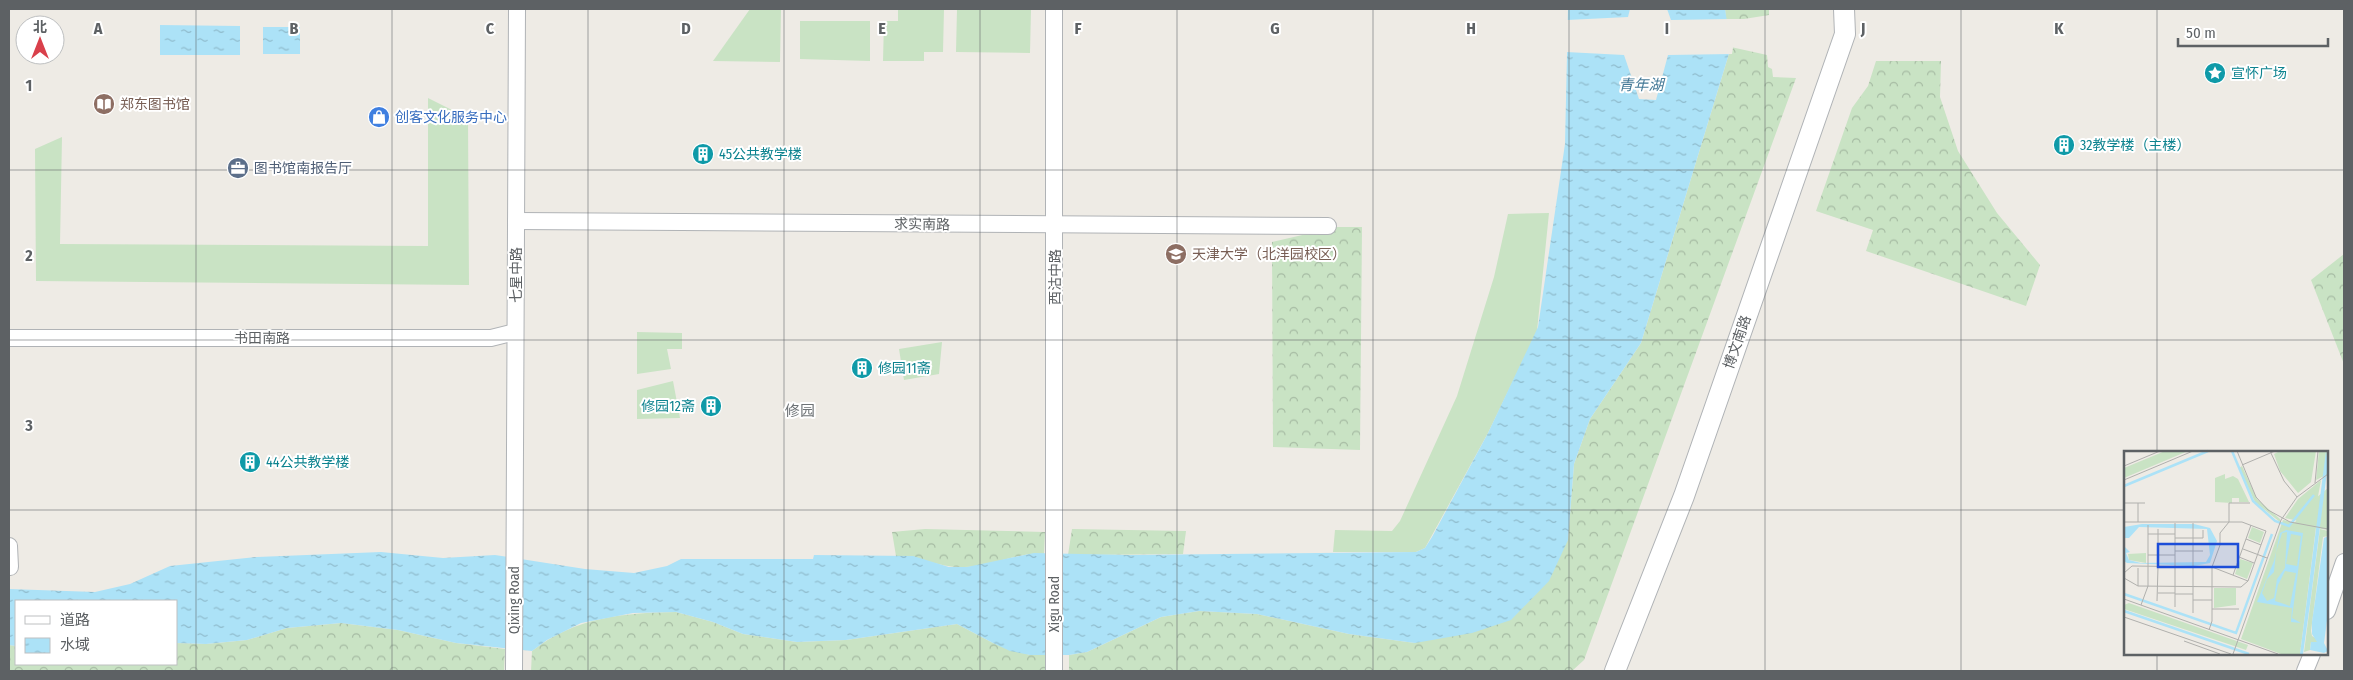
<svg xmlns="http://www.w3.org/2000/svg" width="2353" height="680" viewBox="0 0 2353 680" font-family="'Fira Sans Condensed','Noto Sans SC',sans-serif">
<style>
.grass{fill:#c9e3c4}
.forest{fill:url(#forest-crowns)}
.water{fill:url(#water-ripples)}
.pier{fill:#eeebe5}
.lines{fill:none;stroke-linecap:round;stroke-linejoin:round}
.minor-casing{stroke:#b0b3b6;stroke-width:18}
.tertiary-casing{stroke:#b0b3b6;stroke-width:22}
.minor{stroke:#fff;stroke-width:16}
.tertiary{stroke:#fff;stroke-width:20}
.grid{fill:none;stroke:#5d6164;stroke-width:1;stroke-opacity:0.55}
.labels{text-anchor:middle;stroke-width:4;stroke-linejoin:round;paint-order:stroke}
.culture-label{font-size:14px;fill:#0d838f;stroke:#fff;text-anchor:start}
.education-label{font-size:14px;fill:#785e54;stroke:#fff;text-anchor:start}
.shop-label{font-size:14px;fill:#366cbe;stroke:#fff;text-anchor:start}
.service-label{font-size:14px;fill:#4e5e75;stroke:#fff;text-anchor:start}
.street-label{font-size:14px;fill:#5d6164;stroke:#fff}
.water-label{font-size:15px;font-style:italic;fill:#447997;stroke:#fff}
.neighbourhood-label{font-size:15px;fill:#6e7376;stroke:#fff}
.inset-river{fill:none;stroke:#ace2f7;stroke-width:2.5}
.inset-road{fill:none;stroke:#b0b0ad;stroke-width:1}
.view{fill:#1d4ed8;fill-opacity:0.15;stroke:#1d4ed8;stroke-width:2.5}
.inset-edge{fill:none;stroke:#5d6164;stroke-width:2.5}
.grid-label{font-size:16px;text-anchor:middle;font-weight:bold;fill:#5d6164;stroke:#fff;stroke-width:4;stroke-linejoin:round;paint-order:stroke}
</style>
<defs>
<pattern id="forest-crowns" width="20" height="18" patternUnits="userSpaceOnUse" patternTransform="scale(1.25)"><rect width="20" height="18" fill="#c9e3c4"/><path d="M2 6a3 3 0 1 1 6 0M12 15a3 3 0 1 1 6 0" fill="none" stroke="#a6bba3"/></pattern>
<pattern id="water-ripples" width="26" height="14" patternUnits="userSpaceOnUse" patternTransform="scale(1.25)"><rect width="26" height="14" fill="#ace2f7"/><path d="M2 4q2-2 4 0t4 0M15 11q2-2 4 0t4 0" fill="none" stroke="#8fbbcc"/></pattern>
</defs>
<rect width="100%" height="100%" fill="#eeebe5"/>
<g class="grass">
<polygon points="750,9 781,9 780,62 713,61"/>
<polygon points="898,9 944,9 943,52 924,52 924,61 883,61 884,21 898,21"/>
<polygon points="957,9 1031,9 1030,53 956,52"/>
<polygon points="800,21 870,21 870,61 800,59"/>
<polygon points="428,98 468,118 469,285 36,281 35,149 62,137 60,244 428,246"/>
<polygon points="1549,213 1537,331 1488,433 1425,548 1416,552 1333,552 1335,530 1392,531 1400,521 1457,396 1494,277 1508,214"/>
<polygon points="637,332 682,333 682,349 667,349 671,369 637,374"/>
<polygon points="942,342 939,374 904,380 899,349"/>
<polygon points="673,381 680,418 637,419 637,390"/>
</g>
<g class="forest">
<polygon points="1725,9 1769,9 1769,15 1744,19 1726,19"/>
<polygon points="1731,47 1767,55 1768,67 1772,69 1773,77 1796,78 1584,660 1572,671 1069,671 1069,655 1087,652 1161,617 1199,611 1257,614 1349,634 1415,643 1568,540 1574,464 1590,419 1641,343"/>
<polygon points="1876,61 1941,61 1940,97 1958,151 1997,213 2040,265 2026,306 1866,251 1873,230 1816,211 1852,108 1868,86"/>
<polygon points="1337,227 1362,227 1360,450 1273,447 1272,242"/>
<polygon points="2344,254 2344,364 2311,280"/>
<path d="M925 529 1045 532 1044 554C1016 552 991 567 964 567 941 568 920 557 896 556L892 532Z"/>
<polygon points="1072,529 1186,531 1183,554 1083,555 1068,555"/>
<path d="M676 612 713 622 743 634 797 642 846 640 957 624 993 643 1030 655H1048V671H531L532 651C576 617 622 613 676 612Z"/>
<polygon points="341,623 398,630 456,643 505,649 504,671 9,671 9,645 16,646 16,664 176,664 176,643 206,644 247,640 287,628"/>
</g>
<g class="water">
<polygon points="1568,9 1725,9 1731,47 1641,343 1590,419 1574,464 1568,540 1549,581 1511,620 1472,633 1415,643 1349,634 1257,614 1199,611 1161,617 1087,652 1069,655 1030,655 1010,651 993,643 957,624 846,640 797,642 743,634 713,622 676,612 633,613 581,623 547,640 532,651 456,643 398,630 341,623 287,628 247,640 206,644 176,643 176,601 16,601 16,646 9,645 9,589 95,592 130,584 170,566 257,557 381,552 443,558 495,555 585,569 634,573 667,566 681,559 813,559 814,555 913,556 949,567 967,567 1034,553 1129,555 1416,552 1425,548 1432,537 1488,433 1538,327 1565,144"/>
<polygon points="160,25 240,26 240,55 160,55"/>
<rect x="263" y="27" width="37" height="27"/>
</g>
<polygon class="pier" points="1566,9 1567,20 1628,17 1630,9 1667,9 1671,20 1729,19 1733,48 1732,54 1668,55 1656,100 1639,99 1624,55 1566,52 1564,71"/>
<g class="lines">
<g class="minor-casing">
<g id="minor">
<polyline points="1054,9 1054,671"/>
<polyline points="516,221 1328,226"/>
<polyline points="9,338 491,338 515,332"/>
<polyline points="9,546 10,567"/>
<polyline points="2327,611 2344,562"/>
<polyline points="514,671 517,9"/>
<polyline points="2305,671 2312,654"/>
</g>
</g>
<g class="tertiary-casing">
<polyline id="tertiary" points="1615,671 1684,496 1845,34 1844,9"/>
</g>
<use href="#minor" class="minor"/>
<use href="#tertiary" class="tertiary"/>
</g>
<path class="grid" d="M196 9V671M392 9V671M588 9V671M784 9V671M980 9V671M1177 9V671M1373 9V671M1569 9V671M1765 9V671M1961 9V671M2157 9V452M9 170H2344M9 340H2344M9 510H2126M2327 510H2344M2157 654V671"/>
<defs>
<g id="sight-disc" transform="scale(1.125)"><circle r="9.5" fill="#0f9aa8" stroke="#fff"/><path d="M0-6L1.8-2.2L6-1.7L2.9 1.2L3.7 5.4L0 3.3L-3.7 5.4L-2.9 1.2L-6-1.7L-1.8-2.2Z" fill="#fff"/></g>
<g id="library-disc" transform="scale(1.125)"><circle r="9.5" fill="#8d6e63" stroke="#fff"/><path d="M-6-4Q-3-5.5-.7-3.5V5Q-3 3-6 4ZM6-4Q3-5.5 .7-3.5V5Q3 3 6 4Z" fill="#fff"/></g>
<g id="shop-disc" transform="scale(1.125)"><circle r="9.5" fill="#3f7fe0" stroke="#fff"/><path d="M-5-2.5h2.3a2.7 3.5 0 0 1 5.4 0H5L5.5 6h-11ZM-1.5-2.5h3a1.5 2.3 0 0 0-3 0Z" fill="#fff"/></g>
<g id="building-disc" transform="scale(1.125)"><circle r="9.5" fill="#0f9aa8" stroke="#fff"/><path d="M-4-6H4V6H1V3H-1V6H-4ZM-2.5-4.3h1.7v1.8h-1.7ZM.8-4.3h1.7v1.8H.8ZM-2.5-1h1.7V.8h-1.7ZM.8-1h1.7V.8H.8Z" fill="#fff"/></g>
<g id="office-disc" transform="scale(1.125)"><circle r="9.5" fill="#5c6f8a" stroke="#fff"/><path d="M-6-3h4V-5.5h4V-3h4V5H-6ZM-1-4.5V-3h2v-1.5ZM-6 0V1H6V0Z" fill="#fff"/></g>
<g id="university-disc" transform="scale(1.125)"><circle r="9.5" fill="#8d6e63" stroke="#fff"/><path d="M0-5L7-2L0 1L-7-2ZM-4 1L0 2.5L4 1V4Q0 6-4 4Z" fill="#fff"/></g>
</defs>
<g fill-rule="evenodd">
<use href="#sight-disc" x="2215" y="73"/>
<use href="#library-disc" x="104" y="104"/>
<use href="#shop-disc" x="379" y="117"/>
<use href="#building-disc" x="2064" y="145"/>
<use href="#building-disc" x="703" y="154"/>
<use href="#office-disc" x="238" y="168"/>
<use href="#university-disc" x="1176" y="254"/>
<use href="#building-disc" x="862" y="368"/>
<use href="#building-disc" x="711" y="406"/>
<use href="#building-disc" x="250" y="462"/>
</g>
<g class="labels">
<g class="culture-label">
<text x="2231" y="78">宣怀广场</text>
<text x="2080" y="150">32教学楼（主楼）</text>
<text x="719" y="159">45公共教学楼</text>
<text x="878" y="373">修园11斋</text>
<text x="695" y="411" text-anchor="end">修园12斋</text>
<text x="266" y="467">44公共教学楼</text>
</g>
<g class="education-label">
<text x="120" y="109">郑东图书馆</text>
<text x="1192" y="259">天津大学（北洋园校区）</text>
</g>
<g class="shop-label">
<text x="395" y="122">创客文化服务中心</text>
</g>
<g class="service-label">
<text x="254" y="173">图书馆南报告厅</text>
</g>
<g class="street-label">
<text transform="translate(922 224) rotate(1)" y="5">求实南路</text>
<text transform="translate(516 275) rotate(-90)" y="5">七星中路</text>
<text transform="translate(1055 277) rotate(-90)" y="5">西沽中路</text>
<text x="262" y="343">书田南路</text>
<text transform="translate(1737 342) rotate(-71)" y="5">博文南路</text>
<text transform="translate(514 600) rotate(-90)" y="5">Qixing Road</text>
<text transform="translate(1054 604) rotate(-90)" y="5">Xigu Road</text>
</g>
<g class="water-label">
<text x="1641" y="90">青年湖</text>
</g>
<g class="neighbourhood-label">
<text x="800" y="416">修园</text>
</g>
</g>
<g transform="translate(2124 451)">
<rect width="204" height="204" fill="#eeebe5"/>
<path d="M156 0H192L187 31 174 42 156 20 150 3ZM101 23V28L109 25 114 28 125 51H115V47H108V52L91 51V27ZM128 76 140 81 136 92 124 87ZM116 108 129 112 123 128 111 123Z" fill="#c9e3c4"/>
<path d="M41 0H64L0 27V17ZM195 0H204V23L192 29ZM118 15 133 48 156 68V71L131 51 115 17ZM197 29 189 73 161 67 174 48ZM159 69 192 76 176 203H157L117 188ZM196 78 204 80V85L199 86 187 180 188 185 193 188V191H187L186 199 180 201ZM5 152 124 194 122 199 0 158V154Z" fill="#c9e3c4"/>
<path d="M204 37V79L170 73 181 56ZM22 102V112L5 109 4 103ZM90 137H112V154L90 157Z" fill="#c9e3c4"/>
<path d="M202 0 204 13 187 146 179 203H176ZM18 73H70L86 77 93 90 86 112 70 115 3 112 0 110V95L6 101 2 102 5 109 17 112 82 111 86 104 83 78 15 76 5 87H0V76ZM162 79 179 82 168 167 177 172 167 171 168 157 133 151 150 110 156 82ZM163 81 161 117 153 128 150 147 143 150 138 142 143 128 150 121 152 101 158 82ZM167 83 177 85 173 115 162 113ZM161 120 172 122 166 155 151 150 154 134ZM204 85V162L200 192 204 200 200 202 186 199 187 191H193L188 183V171L200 87Z" fill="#ace2f7" fill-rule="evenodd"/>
<path class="inset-river" d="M108 0 129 50 151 70 165 75 190 44M0 35 84 0M0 143 112 182 148 83M0 160 125 203"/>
<path class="inset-road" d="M113 0 132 46 144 59 166 71 204 78M146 0 160 30 173 46M118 14 151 0M0 15 36 0M0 29 69 0M191 32 194 0M0 52H21M0 71H118L142 80 124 130 117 136 14 135 0 127M14 71V52M69 72V162M34 78V112M96 82 105 71V52H126M24 83H51M51 87H79V79M122 88 137 94M119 98 143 107M51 100H79M24 104H51M115 106 130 112M0 122 8 115 88 116 124 130M109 124 127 74M14 135V117M34 142H51M51 143H69M0 148 154 203M69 149H88M33 150 34 116M17 154 24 135V74M51 156V72M88 158H115M0 166 107 203M85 179 88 170V116L96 94V82M60 190 96 203M109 203 157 69 173 46 204 23"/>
<path class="view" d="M34 93H114V116H34Z"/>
<rect width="204" height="204" class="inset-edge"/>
</g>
<g class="grid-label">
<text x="98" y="34">A</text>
<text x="294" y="34">B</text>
<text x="490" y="34">C</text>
<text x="686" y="34">D</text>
<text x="882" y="34">E</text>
<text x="1078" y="34">F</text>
<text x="1275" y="34">G</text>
<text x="1471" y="34">H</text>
<text x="1667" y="34">I</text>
<text x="1863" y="34">J</text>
<text x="2059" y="34">K</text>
<text x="29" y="91">1</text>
<text x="29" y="261">2</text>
<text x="29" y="431">3</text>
</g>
<rect width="2353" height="680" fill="none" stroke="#5d6164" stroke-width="20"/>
<rect x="15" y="600" width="162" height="65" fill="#ffffff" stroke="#bec0c1"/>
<rect x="25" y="616" width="25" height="8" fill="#ffffff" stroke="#bec0c1"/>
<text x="60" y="625" font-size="15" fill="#5d6164">道路</text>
<rect x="25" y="638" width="25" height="15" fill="url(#water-ripples)" stroke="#bec0c1"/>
<text x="60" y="650" font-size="15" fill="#5d6164">水域</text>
<g transform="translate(40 40)"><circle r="24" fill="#ffffff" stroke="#bec0c1"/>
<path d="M0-4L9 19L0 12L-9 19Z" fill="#d9404b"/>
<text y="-8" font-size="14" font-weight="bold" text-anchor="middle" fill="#5d6164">北</text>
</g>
<path d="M2178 38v8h150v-8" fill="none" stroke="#5d6164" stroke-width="2.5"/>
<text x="2186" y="38" font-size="15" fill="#5d6164" stroke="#ffffff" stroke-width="4" paint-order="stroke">50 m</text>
</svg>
